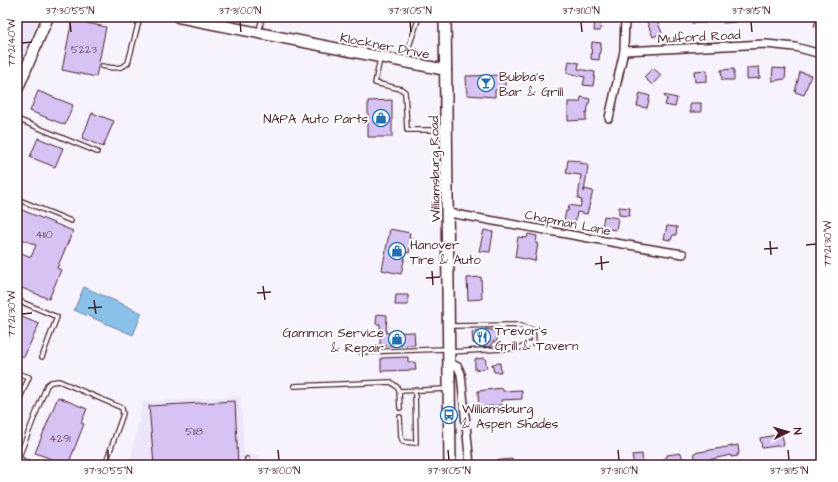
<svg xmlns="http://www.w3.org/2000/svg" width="838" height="482" viewBox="0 0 838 482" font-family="'Architects Daughter',sans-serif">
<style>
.built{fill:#ede5fa}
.water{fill:#8ac1e8;stroke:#70809c}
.building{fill:#d6c3f4;stroke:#4a1f2b}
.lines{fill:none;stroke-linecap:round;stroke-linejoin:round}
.lane-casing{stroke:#4a1f2b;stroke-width:6}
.street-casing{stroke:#4a1f2b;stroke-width:10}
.secondary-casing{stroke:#4a1f2b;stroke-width:13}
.primary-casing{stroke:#4a1f2b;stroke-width:14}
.lane{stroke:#fff;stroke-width:3.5}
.street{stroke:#fff;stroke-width:7}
.secondary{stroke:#fff;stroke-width:10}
.primary{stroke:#fff;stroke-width:11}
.ticks{fill:none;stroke:#4a1f2b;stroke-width:1.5}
.labels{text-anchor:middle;stroke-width:4;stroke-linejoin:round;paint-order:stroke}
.number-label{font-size:11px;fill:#6d485d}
.street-label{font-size:13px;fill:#4a1f2b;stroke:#fff}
.poi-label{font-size:13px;fill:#4a1f2b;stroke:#fff;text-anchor:start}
.neatline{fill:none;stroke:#4a1f2b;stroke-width:1.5}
.ticks-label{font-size:10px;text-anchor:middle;fill:#4a1f2b}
</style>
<rect width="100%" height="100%" fill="#f7f3fd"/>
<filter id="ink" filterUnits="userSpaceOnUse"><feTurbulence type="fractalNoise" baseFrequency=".025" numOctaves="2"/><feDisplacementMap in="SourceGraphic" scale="8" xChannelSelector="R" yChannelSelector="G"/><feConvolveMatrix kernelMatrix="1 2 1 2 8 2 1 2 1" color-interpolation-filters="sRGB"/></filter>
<g filter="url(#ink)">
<g class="built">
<polygon points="17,17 40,17 17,70"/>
<polygon points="241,396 244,456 260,455 260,465 129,465 143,402"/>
</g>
<polygon class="water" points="84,287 142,313 133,335 74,310"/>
<g class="building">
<polygon points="595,17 600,17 601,19 600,31 594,31"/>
<polygon points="645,17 671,17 658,23 662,33 653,37"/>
<rect x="692" y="17" width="14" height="6"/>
<polygon points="722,17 736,17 737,22 723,23"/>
<polygon points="817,17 821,17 821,28 814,26"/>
<polygon points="72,20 106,27 96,77 62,70"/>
<polygon points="592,42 601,43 599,60 591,59"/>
<polygon points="569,61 579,63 578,69 595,72 593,86 583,85 585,77 567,73"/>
<polygon points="759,67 760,78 747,79 747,68"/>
<polygon points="653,68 661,75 652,85 644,77"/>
<polygon points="773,68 786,69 785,79 772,81"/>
<polygon points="734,69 734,80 722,80 721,70"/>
<polygon points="707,70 707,81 695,82 694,71"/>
<polygon points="800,72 811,75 804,95 795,92"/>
<polygon points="505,75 505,89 495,90 495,97 467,95 466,76"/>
<polygon points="38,91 73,105 65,125 30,111"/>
<polygon points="640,93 650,96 647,108 637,106"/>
<polygon points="663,95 677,98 675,107 665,105 667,99 668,100"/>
<polygon points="581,97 590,99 587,112 586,112 586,120 568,121 568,102 580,102"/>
<polygon points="392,100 392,137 368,137 368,101"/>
<rect x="690" y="103" width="11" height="9"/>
<polygon points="92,113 114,121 103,147 82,138"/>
<polygon points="38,138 63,148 55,167 30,157"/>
<polygon points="568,160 580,161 580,163 586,164 588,167 584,192 584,189 593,191 587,214 577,212 575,223 564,221 566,211 568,211 569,205 580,207 582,200 578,199 581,175 566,173"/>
<polygon points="619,207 630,208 629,216 619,215"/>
<polygon points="17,208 73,231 57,268 61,270 49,299 17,286 17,251 31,257 36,245 17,237"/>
<polygon points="604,216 618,218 616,230 602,228"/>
<polygon points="667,226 677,227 676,235 673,235 671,240 664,239"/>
<polygon points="390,229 410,233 409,238 412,239 409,253 406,252 401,274 382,270"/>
<polygon points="484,230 493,232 490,252 479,251"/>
<polygon points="528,234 537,236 536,244 538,244 535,261 515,257 518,237 527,238"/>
<polygon points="481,277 482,299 468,300 467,278"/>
<polygon points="396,295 408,295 408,305 395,305"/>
<polygon points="377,314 387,315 386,333 414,332 415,345 385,346 385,348 380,348 380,324 376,324"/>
<polygon points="17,315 39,324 24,357 17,354"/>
<polygon points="485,329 496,331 497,342 492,342 492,346 480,347 479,343 473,343 472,332 485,331"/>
<polygon points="408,357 408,362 415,362 416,370 381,371 381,358"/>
<polygon points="485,358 487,368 475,370 475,359"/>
<polygon points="500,363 501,372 494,372 492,364"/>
<polygon points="502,388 503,391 522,390 522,399 501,400 502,405 485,407 485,412 479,412 478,391"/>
<polygon points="58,397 87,409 81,423 84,424 68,465 35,453"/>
<polygon points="235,401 238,465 154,465 149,406"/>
<polygon points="782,434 784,445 762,448 760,438"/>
<polygon points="738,445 739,454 737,454 738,456 731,457 731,455 698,462 696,461 694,453"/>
<polygon points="681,453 684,464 665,465 664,458 667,457 667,455"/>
<polygon points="642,454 643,463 634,465 632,455"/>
<polygon points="512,459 513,465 492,465 492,461"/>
</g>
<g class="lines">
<g class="lane-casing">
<g id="lane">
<polyline points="259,32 262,17"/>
<polyline points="380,59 375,83 401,89 405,92 407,130 445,130"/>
<polyline points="404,61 419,17"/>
<path d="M102 66C112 68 120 70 128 63L140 17"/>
<polyline points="17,119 97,152"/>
<polyline points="17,199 71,221"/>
<polyline points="17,300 57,317 42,357"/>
<polyline points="361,352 446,349"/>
<polyline points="450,352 520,348 534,342 533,330 518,325 451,326"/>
<polyline points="17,373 29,377 17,405"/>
<polyline points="294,386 391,382 397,387 399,391"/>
<polyline points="400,408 399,391 447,389"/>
<polyline points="400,417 401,437 403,442 416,443 415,390"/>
<polyline points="247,459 248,465"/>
<polyline points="32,465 20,459 20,454 47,385 51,382 59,381 122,408 123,414 105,465"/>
</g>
</g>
<g class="street-casing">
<g id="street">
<polyline points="624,51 766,44 795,47 821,54"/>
<polyline points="609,118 624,51 625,17"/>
<path d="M448 213C527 226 604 242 683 254"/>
<polyline points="450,363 458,367 461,374 470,465"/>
</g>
</g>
<g class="secondary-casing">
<g id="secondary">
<polyline points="178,17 446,70"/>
<polyline points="17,90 48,17"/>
</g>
</g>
<g class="primary-casing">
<polyline id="primary" points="445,17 450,465"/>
</g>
<use href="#lane" class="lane"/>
<use href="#street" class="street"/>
<use href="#secondary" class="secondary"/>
<use href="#primary" class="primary"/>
</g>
</g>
<path class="ticks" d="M70 22 71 32M240 22 241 32M410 22 411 32M581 22 582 32M751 22 752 32M22 43 32 42M770 241 771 255M806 245 816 244M764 249 778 248M601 256 602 270M595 264 609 262M432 271 433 285M426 278 440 277M263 286 265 300M257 293 271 292M94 300 96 314M88 308 102 307M22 314 32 313M108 450V460M278 450 279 460M448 450 449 460M618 450 619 460M788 450 789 460"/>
<defs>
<g id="bar-ring" transform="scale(0.9)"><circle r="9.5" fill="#fff" stroke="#1f6fb2" stroke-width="1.5"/><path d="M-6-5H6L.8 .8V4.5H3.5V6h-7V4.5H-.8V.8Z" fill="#1f6fb2"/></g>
<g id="shop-ring" transform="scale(0.9)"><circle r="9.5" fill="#fff" stroke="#1f6fb2" stroke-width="1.5"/><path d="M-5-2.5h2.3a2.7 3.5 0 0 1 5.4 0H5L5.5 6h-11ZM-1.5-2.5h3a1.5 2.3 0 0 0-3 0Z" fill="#1f6fb2"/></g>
<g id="restaurant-ring" transform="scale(0.9)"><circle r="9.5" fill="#fff" stroke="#1f6fb2" stroke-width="1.5"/><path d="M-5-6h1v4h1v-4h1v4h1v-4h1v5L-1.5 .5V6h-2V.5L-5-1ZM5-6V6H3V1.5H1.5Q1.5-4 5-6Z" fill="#1f6fb2"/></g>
<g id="bus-ring" transform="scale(0.9)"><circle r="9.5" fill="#fff" stroke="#1f6fb2" stroke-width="1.5"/><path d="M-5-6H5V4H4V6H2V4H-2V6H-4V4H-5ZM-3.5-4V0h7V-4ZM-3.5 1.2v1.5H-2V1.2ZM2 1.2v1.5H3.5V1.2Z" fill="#1f6fb2"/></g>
</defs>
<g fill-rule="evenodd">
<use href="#bar-ring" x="486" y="83"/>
<use href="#shop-ring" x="381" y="118"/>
<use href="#shop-ring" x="397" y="251"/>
<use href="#restaurant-ring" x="482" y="337"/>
<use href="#shop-ring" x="397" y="339"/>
<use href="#bus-ring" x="449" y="415"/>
</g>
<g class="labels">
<g class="number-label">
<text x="84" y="53">5223</text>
<text x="44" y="238">4110</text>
<text x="194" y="435">5118</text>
<text x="60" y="442">4291</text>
</g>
<g class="street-label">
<text transform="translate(699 36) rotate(-3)" y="5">Mulford Road</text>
<text transform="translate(385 45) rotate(11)" y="5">Klockner Drive</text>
<text transform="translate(434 169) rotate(-91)" y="5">Williamsburg Road</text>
<text transform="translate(568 222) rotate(11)" y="5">Chapman Lane</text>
</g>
<g class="poi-label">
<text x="499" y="81">Bubba's<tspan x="499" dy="15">Bar &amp; Grill</tspan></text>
<text x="368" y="123" text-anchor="end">NAPA Auto Parts</text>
<text x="410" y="249">Hanover<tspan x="410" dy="15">Tire &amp; Auto</tspan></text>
<text x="495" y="335">Trevor's<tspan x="495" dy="15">Grill &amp; Tavern</tspan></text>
<text x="384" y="337" text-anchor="end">Gammon Service<tspan x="384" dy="15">&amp; Repair</tspan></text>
<text x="462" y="413">Williamsburg<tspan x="462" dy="15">&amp; Aspen Shades</tspan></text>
</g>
</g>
<rect width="838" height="482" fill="none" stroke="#fff" stroke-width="44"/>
<g transform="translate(788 432) rotate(85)" stroke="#ffffff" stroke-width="3" paint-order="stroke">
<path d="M0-3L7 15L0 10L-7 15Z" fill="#4a1f2b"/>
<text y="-6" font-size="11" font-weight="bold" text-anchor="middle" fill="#4a1f2b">N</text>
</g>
<rect x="22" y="22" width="794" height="438" class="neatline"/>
<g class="ticks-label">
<text x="70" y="14">37°30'55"N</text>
<text x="240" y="14">37°31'00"N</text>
<text x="410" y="14">37°31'05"N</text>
<text x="581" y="14">37°31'10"N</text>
<text x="751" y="14">37°31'15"N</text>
<text transform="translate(11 43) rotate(-90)" y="4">77°21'40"W</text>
<text transform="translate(827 244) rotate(-90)" y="4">77°21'30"W</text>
<text transform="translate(11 314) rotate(-90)" y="4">77°21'30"W</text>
<text x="108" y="474">37°30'55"N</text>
<text x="279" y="474">37°31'00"N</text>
<text x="449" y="474">37°31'05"N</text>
<text x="619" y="474">37°31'10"N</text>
<text x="789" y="474">37°31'15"N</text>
</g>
</svg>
